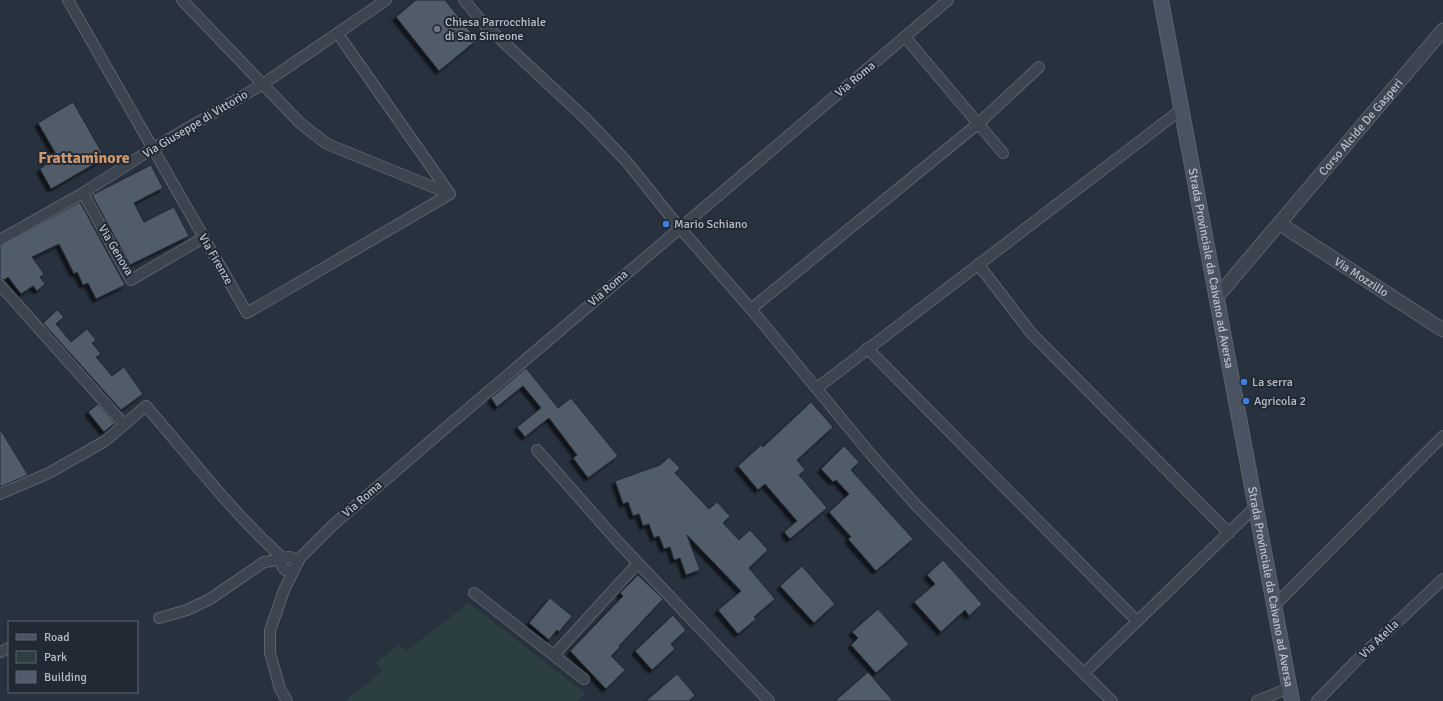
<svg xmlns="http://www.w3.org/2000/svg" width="1443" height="701" viewBox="0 0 1443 701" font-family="Signika,sans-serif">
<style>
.green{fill:#2b3f41}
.building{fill:#515b69;stroke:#232b36;filter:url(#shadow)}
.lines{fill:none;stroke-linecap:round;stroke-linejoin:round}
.minor-casing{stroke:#5a626c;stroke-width:12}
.tertiary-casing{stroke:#5a626c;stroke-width:15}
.secondary-casing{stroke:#5a626c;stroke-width:16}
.minor{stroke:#3c444f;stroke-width:10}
.tertiary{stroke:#3c444f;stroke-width:13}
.secondary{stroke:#4a5361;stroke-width:14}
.worship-dot{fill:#6b7280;stroke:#212934;stroke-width:1.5}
.shop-dot{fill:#3f7fe0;stroke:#212934;stroke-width:1.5}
.labels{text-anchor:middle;stroke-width:4;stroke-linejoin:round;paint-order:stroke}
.poi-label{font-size:12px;fill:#b8bfc9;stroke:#212934;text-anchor:start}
.street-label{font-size:12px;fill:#b8bfc9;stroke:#212934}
.district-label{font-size:16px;font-weight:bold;fill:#cd9770;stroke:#212934}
</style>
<defs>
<filter id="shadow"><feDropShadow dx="-3.5" dy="3.5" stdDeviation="1" flood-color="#0009"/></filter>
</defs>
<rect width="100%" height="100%" fill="#28323f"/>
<polygon class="green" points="469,603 586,694 576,701 345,701 382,672 376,663 399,644 406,651"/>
<g class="building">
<polygon points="416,0 445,0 477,40 439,71 396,17"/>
<polygon points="73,102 105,158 51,189 40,169 57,156 38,123"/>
<polygon points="151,165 163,188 134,203 144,222 174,207 189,236 130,265 92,195"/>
<polygon points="80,202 125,285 96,299 88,283 83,285 77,272 74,274 59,244 32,257 44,274 40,277 45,284 37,291 33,286 21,294 8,277 4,280 0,279 0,246"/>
<polygon points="57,310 64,317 56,324 71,342 87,329 96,340 92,343 101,354 96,357 112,376 124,367 143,394 121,410 43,323"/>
<polygon points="526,368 558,408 571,398 618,456 588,478 573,458 577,455 549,418 525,437 517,427 541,408 523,386 497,407 491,398"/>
<polygon points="811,402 833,427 797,460 805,470 799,475 827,508 790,539 784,532 797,521 765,484 758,490 738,466 761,445 763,447"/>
<polygon points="98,404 115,423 104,432 88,412"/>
<polygon points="0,429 28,475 0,487"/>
<polygon points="844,446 859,462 851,470 913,539 876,571 848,539 851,537 829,512 849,494 836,480 833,482 821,469"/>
<polygon points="669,457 680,468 675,473 709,509 717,502 730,516 723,523 739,540 750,530 768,550 749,568 775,599 754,617 756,619 738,634 718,610 741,591 687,535 700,570 686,575 680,558 674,560 670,547 664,549 659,536 654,538 649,524 643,526 639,514 633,516 628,502 623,504 615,481 660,465"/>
<polygon points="943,560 982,604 969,616 965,610 941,632 914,602 935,584 927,575"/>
<polygon points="802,566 835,604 814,623 780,586"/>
<polygon points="638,575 663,599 619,646 620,647 611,656 625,670 606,689 570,651 623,596 620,593"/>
<polygon points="550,598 572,616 559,632 557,630 549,640 529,623"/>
<polygon points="878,609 909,644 876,673 851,645 858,638 852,632"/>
<polygon points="673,615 686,630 671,644 675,649 652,670 635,651"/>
<polygon points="868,672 893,701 835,701"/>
<polygon points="677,674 695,695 689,701 646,701"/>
</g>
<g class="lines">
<g class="minor-casing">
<g id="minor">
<polyline points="68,0 247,313 450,194 338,34"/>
<polyline points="182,0 300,123 327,144 450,194"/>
<polyline points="464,0 483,23 587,120 627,162 679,227 751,309 873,457 916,505 1006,597 1112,701"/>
<polyline points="905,37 1003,153"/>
<polyline points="83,193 131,280 203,238"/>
<polyline points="0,240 83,193 152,149 263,84 386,0"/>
<polyline points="978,264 1032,334 1229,533"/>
<polyline points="0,285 124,424"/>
<polyline points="751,309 979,123 1039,67"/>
<polyline points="867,348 1137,621"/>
<polyline points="817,388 1182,109"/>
<polyline points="537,450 619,543 769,701"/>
<path d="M0 494 49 473 105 441 146 406C190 457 234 515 284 559"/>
<circle cx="289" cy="564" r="7"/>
<polyline points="474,593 584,679"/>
<polyline points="1273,607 1443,436"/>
<polyline points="159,618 187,610 210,599 264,562 284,559"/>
<polyline points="0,652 9,648"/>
<polyline points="554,655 638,563"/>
<polyline points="1084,673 1254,508"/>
<polyline points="287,701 280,689 270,653 270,631 284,590 300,558 333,525 449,425 948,0"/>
<polyline points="1257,701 1289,688"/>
<polyline points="1317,701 1356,661 1443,579"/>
</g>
</g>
<g class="tertiary-casing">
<g id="tertiary">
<path id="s1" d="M1280 224 1443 330"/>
<path id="s2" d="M1216 298 1443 30"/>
</g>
</g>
<g class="secondary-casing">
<g id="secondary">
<path id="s3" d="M1161 0 1292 701"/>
</g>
</g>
<use href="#minor" class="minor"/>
<use href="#tertiary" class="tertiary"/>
<use href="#secondary" class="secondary"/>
</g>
<circle class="worship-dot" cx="437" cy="29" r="4"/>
<g class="shop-dot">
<circle cx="666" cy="224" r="4"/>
<circle cx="1244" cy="382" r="4"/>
<circle cx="1246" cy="401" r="4"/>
</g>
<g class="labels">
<g class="poi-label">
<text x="445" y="26">Chiesa Parrocchiale<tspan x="445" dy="14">di San Simeone</tspan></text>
<text x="674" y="228">Mario Schiano</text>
<text x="1252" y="386">La serra</text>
<text x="1254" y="405">Agricola 2</text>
</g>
<g class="street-label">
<text transform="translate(855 79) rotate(-40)" y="4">Via Roma</text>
<text transform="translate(195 124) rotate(-31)" y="4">Via Giuseppe di Vittorio</text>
<text dy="4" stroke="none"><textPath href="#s2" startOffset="224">Corso Alcide De Gasperi</textPath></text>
<text transform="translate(116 250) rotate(59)" y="4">Via Genova</text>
<text transform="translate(216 259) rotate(60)" y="4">Via Firenze</text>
<text dy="4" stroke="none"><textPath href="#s3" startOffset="273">Strada Provinciale da Caivano ad Aversa</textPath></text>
<text dy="4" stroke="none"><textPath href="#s1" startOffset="97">Via Mozzillo</textPath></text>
<text transform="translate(608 288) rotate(-41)" y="4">Via Roma</text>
<text transform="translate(362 499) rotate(-41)" y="4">Via Roma</text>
<text dy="4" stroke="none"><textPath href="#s3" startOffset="597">Strada Provinciale da Caivano ad Aversa</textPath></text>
<text transform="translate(1379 639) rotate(-44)" y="4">Via Atella</text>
</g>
<g class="district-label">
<text x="84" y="163">Frattaminore</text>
</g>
</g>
<rect x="8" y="621" width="130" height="72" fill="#212934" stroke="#5d6570"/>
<rect x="16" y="634" width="20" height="6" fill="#4a5361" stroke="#5d6570"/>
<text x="44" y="641" font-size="12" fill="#b8bfc9">Road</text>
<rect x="16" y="651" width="20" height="12" fill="#2b3f41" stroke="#5d6570"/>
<text x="44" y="661" font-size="12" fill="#b8bfc9">Park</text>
<rect x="16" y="671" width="20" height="12" fill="#515b69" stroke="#5d6570"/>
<text x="44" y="681" font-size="12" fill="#b8bfc9">Building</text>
</svg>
